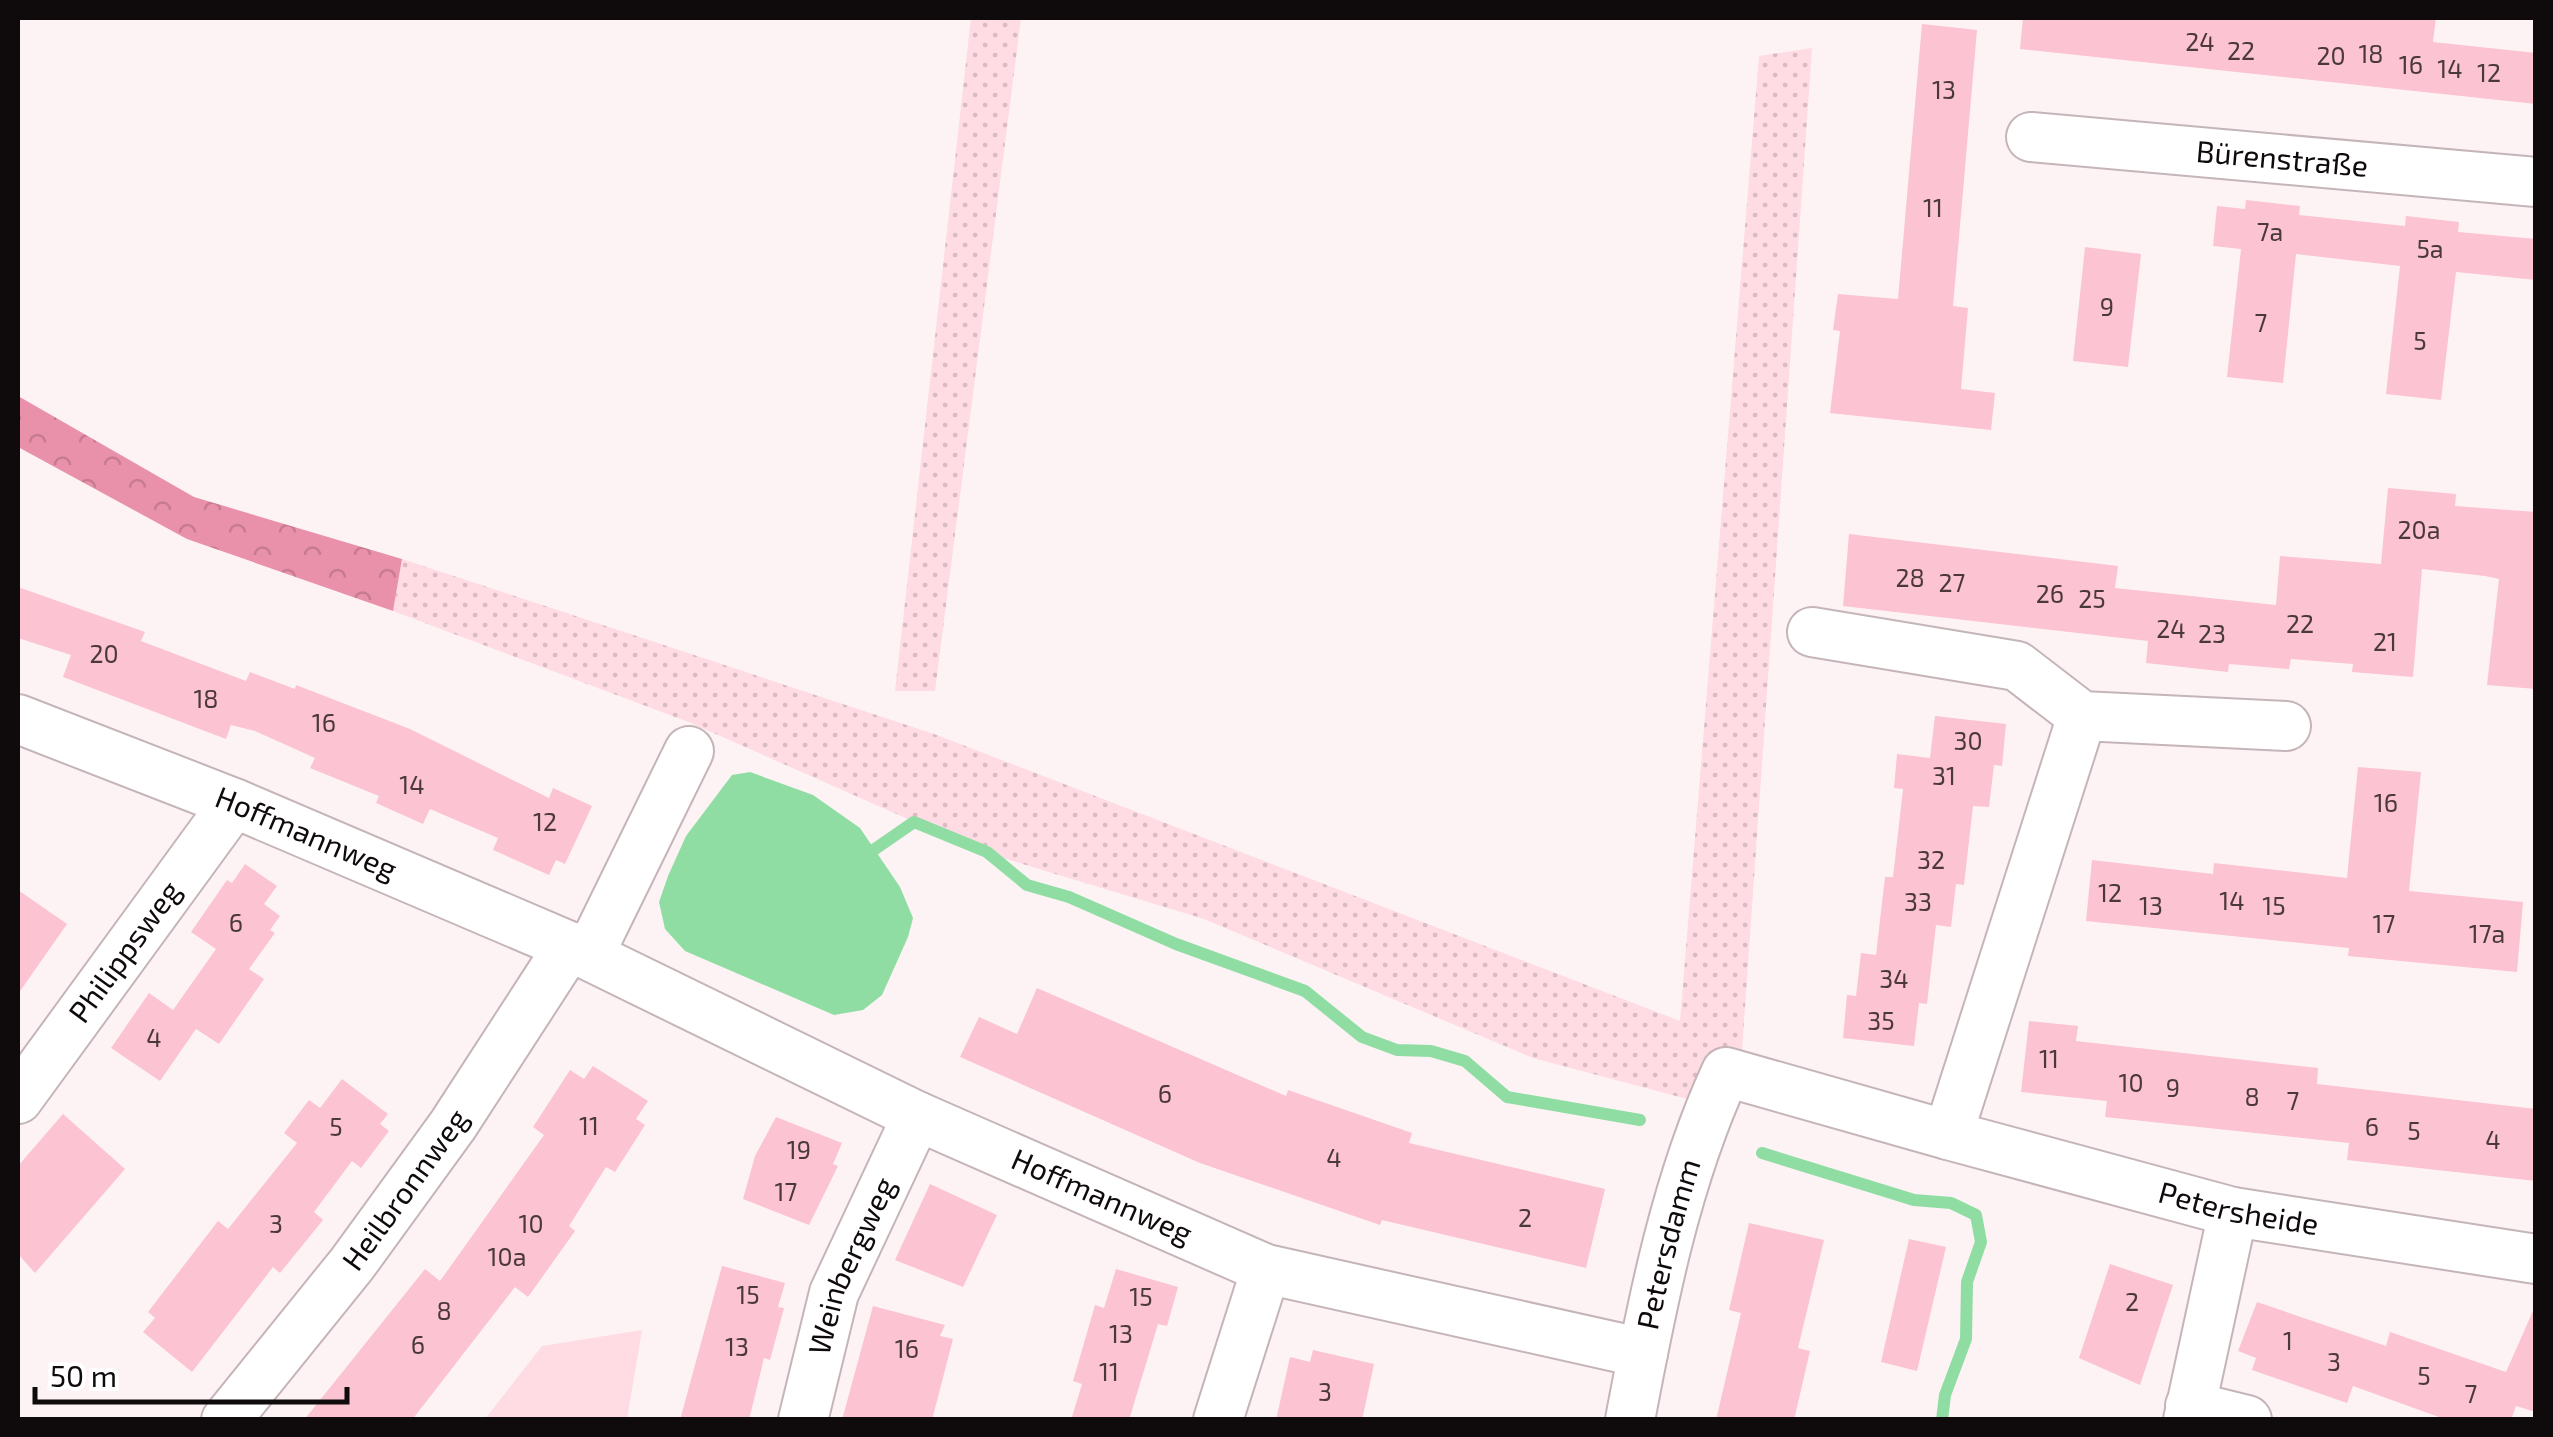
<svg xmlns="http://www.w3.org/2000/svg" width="2553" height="1437" viewBox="0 0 2553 1437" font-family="'Exo 2',sans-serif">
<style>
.grass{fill:url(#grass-dots)}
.forest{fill:url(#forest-crowns)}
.park{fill:#ffdbe4}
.water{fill:#8fdda3}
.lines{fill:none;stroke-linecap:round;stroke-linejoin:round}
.stream{stroke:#8fdda3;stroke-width:12}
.building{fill:#fcc3d2}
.minor-casing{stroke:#c5b5b9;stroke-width:52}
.minor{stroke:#fff;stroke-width:48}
.labels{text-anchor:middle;stroke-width:9;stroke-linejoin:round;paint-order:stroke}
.number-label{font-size:25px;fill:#4a383d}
.street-label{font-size:30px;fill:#0f0a0b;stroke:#fff}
</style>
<defs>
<pattern id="grass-dots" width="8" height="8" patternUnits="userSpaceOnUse" patternTransform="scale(2.5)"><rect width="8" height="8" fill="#ffdbe4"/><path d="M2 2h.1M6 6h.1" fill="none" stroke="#d9bbc2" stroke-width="1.8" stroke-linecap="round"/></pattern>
<pattern id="forest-crowns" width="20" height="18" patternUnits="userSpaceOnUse" patternTransform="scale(2.5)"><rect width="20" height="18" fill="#e990aa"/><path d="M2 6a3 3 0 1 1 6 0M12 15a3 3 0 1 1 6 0" fill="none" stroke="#c77b91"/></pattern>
</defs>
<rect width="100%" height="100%" fill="#fdf3f5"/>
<g class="grass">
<polygon points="971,18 1021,18 935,691 895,691"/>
<polygon points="1812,48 1742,1050 1706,1104 1533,1058 1204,919 980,851 691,723 393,611 402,559 934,734 1680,1021 1759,56"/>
</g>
<polygon class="forest" points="18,396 194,497 402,559 393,611 187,539 18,447"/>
<polygon class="park" points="642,1330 627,1419 485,1419 542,1346"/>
<polygon class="water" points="750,772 813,795 860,828 900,887 913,918 908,937 882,995 863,1010 834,1015 685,951 665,929 659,902 668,876 686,836 732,775"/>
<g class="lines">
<g class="stream">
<polyline points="875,849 914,822 987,852 1027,885 1069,897 1176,944 1305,991 1362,1037 1397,1050 1431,1051 1465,1061 1507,1097 1640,1120"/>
<polyline points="1762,1153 1914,1200 1951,1203 1976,1215 1981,1242 1967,1282 1966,1339 1945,1395 1942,1420"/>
</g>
</g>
<g class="building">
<polygon points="2023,18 2436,18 2433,42 2536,53 2536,104 2020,49"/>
<polygon points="1922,24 1977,30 1953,306 1968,308 1961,389 1995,393 1991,430 1830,413 1840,331 1833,330 1838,294 1898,299"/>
<polygon points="2246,200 2300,206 2299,215 2405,226 2406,216 2459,222 2458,232 2536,239 2536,280 2456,272 2441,400 2386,394 2400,266 2296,254 2283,383 2227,377 2241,249 2213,246 2217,206 2245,209"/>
<polygon points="2085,247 2141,254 2128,367 2073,361"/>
<polygon points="2388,488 2456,494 2455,506 2536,512 2536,689 2487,685 2499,579 2485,576 2422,569 2413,677 2352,672 2353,664 2291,659 2289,669 2229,664 2228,672 2146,663 2148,641 1843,606 1849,534 2118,566 2115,588 2276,605 2280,556 2381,564"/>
<polygon points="18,587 145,632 141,641 246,681 250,672 295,689 296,685 410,729 549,798 553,788 592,806 565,864 556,860 549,875 493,850 498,838 430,809 423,824 376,803 379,796 310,768 315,758 255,731 231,725 226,739 63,677 71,655 18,638"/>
<polygon points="1935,716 2006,724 2002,766 1994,765 1989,807 1973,806 1964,885 1956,884 1951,927 1936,925 1927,1004 1919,1003 1914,1046 1843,1038 1847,995 1856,996 1861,953 1876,955 1885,877 1893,877 1903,789 1894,788 1897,754 1930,758"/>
<polygon points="2358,767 2421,772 2409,891 2523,902 2517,972 2348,956 2349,948 2086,921 2092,860 2213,874 2214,863 2347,878"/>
<polygon points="245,864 277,886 264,904 280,916 270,930 275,933 249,969 264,979 219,1044 196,1029 160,1081 111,1048 149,993 173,1010 216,949 191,932 227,880 232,883"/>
<polygon points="18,890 67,924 18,994"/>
<polygon points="1037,988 1286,1096 1288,1090 1412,1133 1409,1143 1605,1189 1586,1268 1382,1220 1380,1225 1200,1163 960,1057 979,1017 1017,1034"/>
<polygon points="2029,1021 2078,1026 2076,1041 2318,1068 2317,1084 2536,1109 2536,1181 2347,1160 2349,1143 2105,1117 2107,1101 2021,1092"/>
<polygon points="593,1066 648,1101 636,1119 645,1125 615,1172 606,1167 569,1226 575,1231 528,1297 515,1287 412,1420 304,1420 425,1269 440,1281 544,1135 533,1127 570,1070 584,1079"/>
<polygon points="342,1079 388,1114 380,1124 389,1131 361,1168 352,1161 314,1212 323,1220 280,1273 273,1267 192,1372 143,1332 155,1318 148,1312 218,1221 228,1229 297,1143 284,1133 309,1100 320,1108"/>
<polygon points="63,1114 125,1169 35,1273 18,1254 18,1166"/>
<polygon points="776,1117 842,1143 833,1164 838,1166 809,1225 743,1199 755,1156"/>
<polygon points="930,1184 997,1215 963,1287 895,1260"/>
<polygon points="1749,1223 1824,1240 1798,1348 1810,1351 1794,1420 1716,1420 1741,1313 1729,1310"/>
<polygon points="1909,1239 1946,1247 1917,1371 1881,1362"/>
<polygon points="2110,1264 2173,1285 2140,1385 2079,1358"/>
<polygon points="722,1266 785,1283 778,1307 784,1308 770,1360 764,1358 749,1420 680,1420"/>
<polygon points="1116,1269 1178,1287 1167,1326 1158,1324 1129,1420 1071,1420 1082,1384 1073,1381 1095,1305 1104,1308"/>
<polygon points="2257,1302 2386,1346 2390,1332 2506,1372 2536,1304 2536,1412 2516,1406 2511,1420 2447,1420 2353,1386 2347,1403 2252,1370 2256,1358 2238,1351"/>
<polygon points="873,1306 945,1325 940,1336 953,1339 932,1420 842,1420"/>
<polygon points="1313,1350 1374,1364 1362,1420 1276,1420 1290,1357 1310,1362"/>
</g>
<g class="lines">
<g class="minor-casing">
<g id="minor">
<path id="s1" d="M2031 137 2536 182"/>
<polyline points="1812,632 2017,666 2082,716 2286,726"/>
<path id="s2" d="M2082 716 1948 1135 2233 1212 2536 1259"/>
<path id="s3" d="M18 719 234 803 569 946 917 1116 1266 1269 1643 1353"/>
<polyline points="589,955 689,751"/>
<path id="s4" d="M18 1099 234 803"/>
<polyline points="2190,1406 2247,1420"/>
<path id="s5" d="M226 1420 352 1264 453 1125 569 946"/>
<path id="s6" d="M803 1420 834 1293 917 1116"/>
<polyline points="1218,1420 1266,1269"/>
<path id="s7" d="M1630 1420C1652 1303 1676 1180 1726 1072L1948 1135"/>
<polyline points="2188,1420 2233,1212"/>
</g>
</g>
<use href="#minor" class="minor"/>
</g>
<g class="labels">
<g class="number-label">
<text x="2200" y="51">24</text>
<text x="2241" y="60">22</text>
<text x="2371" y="63">18</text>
<text x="2331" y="65">20</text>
<text x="2411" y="74">16</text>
<text x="2450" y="78">14</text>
<text x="2489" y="82">12</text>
<text x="1944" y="99">13</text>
<text x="1933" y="217">11</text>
<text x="2270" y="241">7a</text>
<text x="2430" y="258">5a</text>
<text x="2107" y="316">9</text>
<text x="2261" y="332">7</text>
<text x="2420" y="350">5</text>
<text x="2419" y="539">20a</text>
<text x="1910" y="587">28</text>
<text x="1952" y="592">27</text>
<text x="2050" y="603">26</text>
<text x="2092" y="608">25</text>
<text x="2300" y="633">22</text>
<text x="2171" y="638">24</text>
<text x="2212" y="643">23</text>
<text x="2385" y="651">21</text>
<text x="104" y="663">20</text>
<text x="206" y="708">18</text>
<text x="324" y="732">16</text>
<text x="1968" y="750">30</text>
<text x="1944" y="785">31</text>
<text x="412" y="794">14</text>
<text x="2386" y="812">16</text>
<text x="545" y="831">12</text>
<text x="1931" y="869">32</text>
<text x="2110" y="902">12</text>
<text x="2232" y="910">14</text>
<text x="1918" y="911">33</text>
<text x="2151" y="915">13</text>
<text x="2274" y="915">15</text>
<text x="236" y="932">6</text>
<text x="2384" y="933">17</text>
<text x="2487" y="943">17a</text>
<text x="1894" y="988">34</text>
<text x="1881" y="1030">35</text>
<text x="154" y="1047">4</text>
<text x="2049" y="1068">11</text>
<text x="2131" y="1092">10</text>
<text x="2173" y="1097">9</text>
<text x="1165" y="1103">6</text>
<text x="2252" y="1106">8</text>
<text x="2293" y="1110">7</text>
<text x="589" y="1135">11</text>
<text x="336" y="1136">5</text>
<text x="2372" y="1136">6</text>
<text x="2414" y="1140">5</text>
<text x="2493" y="1149">4</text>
<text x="799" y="1159">19</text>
<text x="1334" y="1167">4</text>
<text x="786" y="1201">17</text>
<text x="1525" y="1227">2</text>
<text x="276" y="1233">3</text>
<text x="531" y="1233">10</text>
<text x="507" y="1266">10a</text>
<text x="748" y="1304">15</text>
<text x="1141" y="1306">15</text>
<text x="2132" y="1311">2</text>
<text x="444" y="1320">8</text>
<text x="1121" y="1343">13</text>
<text x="2288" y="1350">1</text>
<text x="418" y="1354">6</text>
<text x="737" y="1356">13</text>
<text x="907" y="1358">16</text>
<text x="2334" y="1371">3</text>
<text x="1109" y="1381">11</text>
<text x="2424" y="1385">5</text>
<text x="1325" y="1401">3</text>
<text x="2471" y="1403">7</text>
</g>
<g class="street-label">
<text dy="10" stroke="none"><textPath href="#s1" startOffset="252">Bürenstraße</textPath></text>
<text dy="10" stroke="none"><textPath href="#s3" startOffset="310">Hoffmannweg</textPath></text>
<text dy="10" stroke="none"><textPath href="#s4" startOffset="182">Philippsweg</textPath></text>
<text dy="10" stroke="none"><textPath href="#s5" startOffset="292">Heilbronnweg</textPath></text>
<text dy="10" stroke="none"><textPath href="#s3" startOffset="1185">Hoffmannweg</textPath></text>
<text dy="10" stroke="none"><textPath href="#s2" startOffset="740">Petersheide</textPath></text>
<text dy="10" stroke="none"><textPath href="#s7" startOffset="180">Petersdamm</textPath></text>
<text dy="10" stroke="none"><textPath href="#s6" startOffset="162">Weinbergweg</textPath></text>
</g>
</g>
<rect width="2553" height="1437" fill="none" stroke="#0f0a0b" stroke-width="40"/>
<path d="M35 1387v15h312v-15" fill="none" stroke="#0f0a0b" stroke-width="5"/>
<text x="50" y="1387" font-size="30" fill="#0f0a0b" stroke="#ffffff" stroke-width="8" paint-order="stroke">50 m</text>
</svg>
